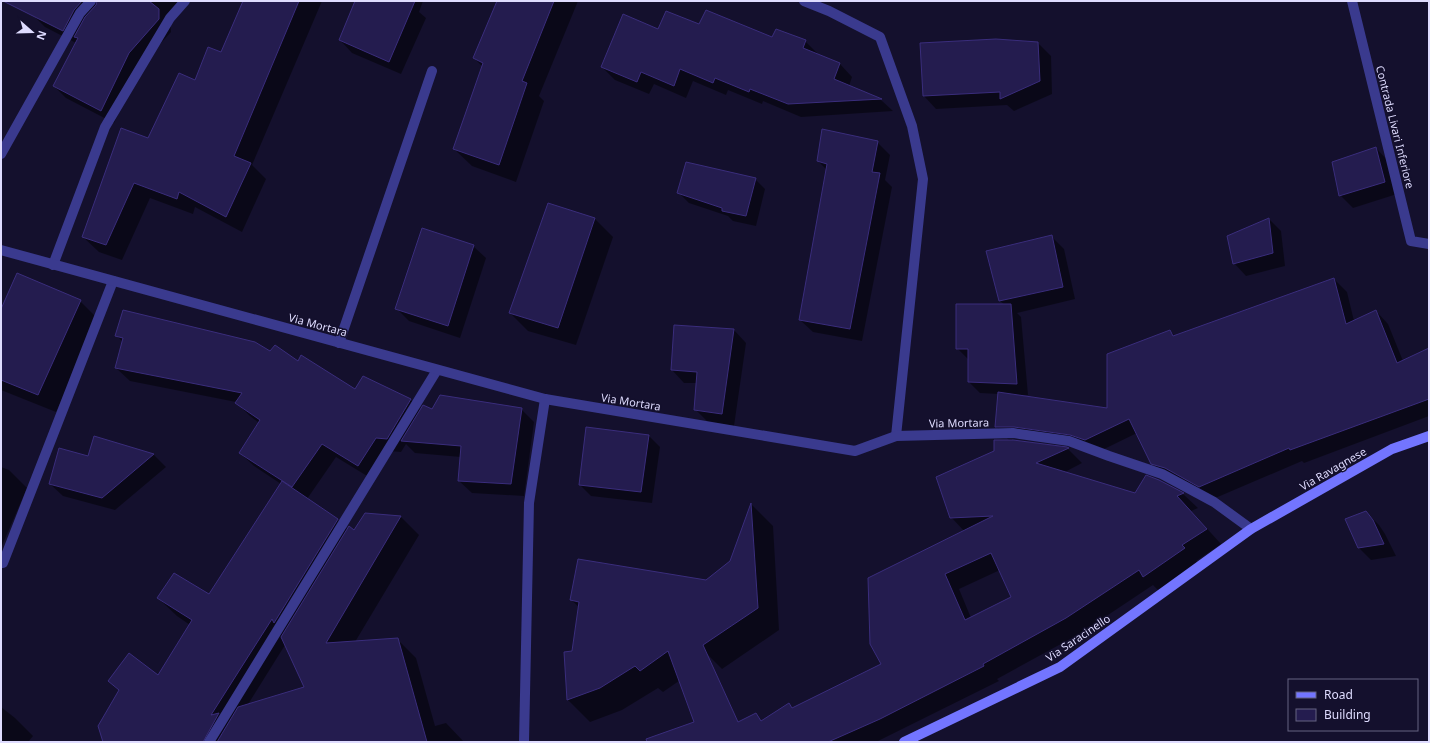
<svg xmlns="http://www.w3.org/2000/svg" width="1430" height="743" viewBox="0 0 1430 743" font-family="'Noto Sans',sans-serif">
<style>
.shadow{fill:#0007;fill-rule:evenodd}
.building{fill:#241c4f;stroke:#3a2d7c;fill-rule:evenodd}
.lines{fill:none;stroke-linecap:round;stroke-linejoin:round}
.service{stroke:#3a3a8e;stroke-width:10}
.minor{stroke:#3a3a8e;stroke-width:10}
.secondary{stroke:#7375ff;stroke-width:10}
.labels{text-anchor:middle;stroke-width:3;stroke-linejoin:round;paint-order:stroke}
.street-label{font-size:11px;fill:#dfdcff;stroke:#14102d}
</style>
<rect width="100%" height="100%" fill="#14102d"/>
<g class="shadow">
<polygon points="39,1 187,1 170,21 171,32 141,65 114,123 66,98 54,86 76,43 45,27 33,15"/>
<polygon points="244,1 322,1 252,165 266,179 242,232 195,207 193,214 150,198 122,260 99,252 83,237 149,139 196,81 222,54"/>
<polygon points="357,1 423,1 419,12 426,18 401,74 352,53 340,40"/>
<polygon points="499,1 578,1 539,96 544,101 516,182 472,166 454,149 483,67 474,58"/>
<polygon points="700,25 772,38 805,41 818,54 817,55 840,64 852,77 849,86 881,100 893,111 801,117 763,101 762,104 728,90 726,95 693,81 686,98 654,84 649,94 615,80 602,67 659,30"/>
<polygon points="1038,43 1051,56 1052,94 1014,111 1007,105 936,109 924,96 921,44"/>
<polygon points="877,142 890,155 885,180 892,187 862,341 813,332 800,320 827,170 818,161"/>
<polygon points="1376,148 1388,161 1397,194 1353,208 1340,195"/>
<polygon points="755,179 765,189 756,226 733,221 728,216 689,203 679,193"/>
<polygon points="549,204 595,219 613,237 576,345 528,331 510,313"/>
<polygon points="1269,219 1281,231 1285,266 1246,276 1234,263"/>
<path d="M1051 236 1064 249 1075 299 1017 313 1021 317 1028 395H1018V396L1108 409 1170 331 1175 336 1334 279 1347 292 1354 321 1376 311 1388 324 1403 361 1429 349V416L1304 463 1302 461 1213 499 1165 476 1152 463 1137 433 1098 452 1084 447 1027 439H1012V440L1068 449 1082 463 1063 473 1136 494 1159 481 1183 494 1198 508 1191 511 1221 544 1196 561 1199 563 1159 591 1153 585 1081 633 997 679 999 681 876 742H750L789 704 794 709 883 664 964 531 951 517 995 451 1010 441 996 427 999 394 980 393 969 382 968 359 957 348 1005 305 1000 301 987 251ZM1000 570 1012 597 971 618 959 589Z"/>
<polygon points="473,246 486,258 460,338 409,321 396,308"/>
<polygon points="80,301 98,319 56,412 1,390 1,312"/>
<polygon points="734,330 746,343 734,426 708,422 695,409 697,383 684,383 672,370"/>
<path d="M117 336 270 352 298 362 356 391 364 377 411 400 421 410 521 409 534 422 524 496 472 493 459 481 461 457 415 453 406 444 401 452 389 451 372 479 336 457 307 499 338 520 348 530 354 531 366 514 401 517 419 535 355 642 397 639 416 658 435 726 446 723 464 742H105L120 691 109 681 158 676 190 625 177 616 158 598 209 595 281 484 254 466 240 453 259 423 250 416 236 402 130 381 116 368 123 342ZM285 645 305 688 247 706Z"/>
<polygon points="649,436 660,447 652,503 591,496 580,485"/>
<polygon points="95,437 154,455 166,467 115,510 63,496 50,484 89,457"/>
<polygon points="1,467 9,470 27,488 1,548"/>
<polygon points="752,505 773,526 779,630 722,669 705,652 689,674 663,692 658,688 622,710 590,722 568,700 565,653 573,652 579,607 571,600 706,581 731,562"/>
<polygon points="1366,512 1379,525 1385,534 1396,556 1371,560 1359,548"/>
<polygon points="1,707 15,718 33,736 28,742 1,742"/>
</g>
<g class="building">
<polygon points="3,1 82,1 74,10 63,31"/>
<polygon points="97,1 149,1 159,9 159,19 129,53 101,111 53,86 78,38 74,37 85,17 96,5"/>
<polygon points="243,1 299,1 234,156 251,163 226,217 179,192 177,199 134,183 106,245 82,237 121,128 148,138 179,73 195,80 208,47 221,52"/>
<polygon points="355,1 415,1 389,62 339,40"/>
<polygon points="497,1 554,1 522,81 527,83 499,165 453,149 483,63 473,58"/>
<polygon points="706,10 772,37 776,29 806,40 803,48 840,63 834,79 882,99 788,104 750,89 749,92 715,78 713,83 680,69 674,86 641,72 637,82 601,67 623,14 658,29 666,11 699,24"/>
<polygon points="996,39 1038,42 1040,81 1000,99 1000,92 923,96 920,43"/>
<polygon points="822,129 878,141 872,172 880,173 850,329 799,320 827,164 817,161"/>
<polygon points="1376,147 1385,182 1339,196 1332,162"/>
<polygon points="686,162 756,178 746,216 722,211 722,208 677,193"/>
<polygon points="548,203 595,218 558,328 509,313"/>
<polygon points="1269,218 1273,253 1233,264 1227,236"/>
<polygon points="422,228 474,245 448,326 395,309"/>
<polygon points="1052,235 1063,287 999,301 986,251"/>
<polygon points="17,273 81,300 38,395 1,380 1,309"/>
<polygon points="1334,278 1346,324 1376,310 1397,363 1429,348 1429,399 1290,450 1289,448 1199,487 1165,468 1151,464 1129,419 1085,440 1070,435 1014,427 995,427 998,392 1107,408 1107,354 1170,330 1173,336"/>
<polygon points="956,304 1011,304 1017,384 968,382 968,349 956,349"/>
<polygon points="123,310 255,342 270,351 275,345 298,361 301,355 355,389 363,376 411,399 387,439 376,438 358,466 322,444 292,487 239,453 260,420 235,403 242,393 115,368 123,338 115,336"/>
<polygon points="674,325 734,329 722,414 694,410 697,372 671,370"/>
<polygon points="440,395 522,408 511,484 458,481 461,446 401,441 423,405 432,409"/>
<polygon points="586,427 649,435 641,492 579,485"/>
<polygon points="94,436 154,454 102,498 49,484 59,448 88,456"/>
<path d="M994 440H1013L1067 447 1069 448 1036 463 1135 493 1146 475 1159 480 1184 493 1177 496 1207 529 1182 545 1185 548 1143 577 1139 570 1066 618 983 664 984 666 880 719 828 742H647L646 739 694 722 668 651 640 671 635 666 600 688 567 700 564 652 572 651 579 602 570 600 578 559 706 580 730 561 751 503 758 608 703 645 738 722 756 713 761 721 789 703 792 708 881 664 870 644 868 578 993 516 950 518 936 477 994 451ZM991 553 1011 597 965 620 945 574Z"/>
<polygon points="282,481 338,519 274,623 272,619 211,715 219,713 203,742 103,742 98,726 119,690 108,681 129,653 158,675 192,620 157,598 174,573 209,594"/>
<polygon points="1366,511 1373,520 1384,544 1358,548 1345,519"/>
<polygon points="365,513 401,516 326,643 398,638 427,742 217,742 238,707 304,687 281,637 349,526 354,530"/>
</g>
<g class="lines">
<g class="service">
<polyline points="1,154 80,13 91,1"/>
<polyline points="53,265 105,127 170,18 185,1"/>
<polyline points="339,343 432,71"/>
<polyline points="3,563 113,281"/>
<polyline points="209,742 437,370"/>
</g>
<g class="minor">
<polyline points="804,1 829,11 880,37 912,126 923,179 896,436"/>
<polyline points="1352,1 1411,241 1429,244"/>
<polyline points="1,250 545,399 855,451 896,436 1013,433 1069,441 1109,456 1162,474 1214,502 1251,529"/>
<polyline points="524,742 529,503 545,399"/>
</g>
<polyline class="secondary" points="904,742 1060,667 1251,529 1392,449 1429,436"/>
</g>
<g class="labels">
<g class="street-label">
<text transform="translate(1395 127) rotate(76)" y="4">Contrada Livari Inferiore</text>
<text transform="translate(318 325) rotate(15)" y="4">Via Mortara</text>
<text transform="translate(631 402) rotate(9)" y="4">Via Mortara</text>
<text transform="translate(959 423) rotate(-1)" y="4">Via Mortara</text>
<text transform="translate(1333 469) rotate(-30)" y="4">Via Ravagnese</text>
<text transform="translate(1078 638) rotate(-34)" y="4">Via Saracinello</text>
</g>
</g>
<rect width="1430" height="743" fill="none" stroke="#dfdcff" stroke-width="4"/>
<rect x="1288" y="679" width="130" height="52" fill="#14102d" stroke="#656281"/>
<rect x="1296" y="692" width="20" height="6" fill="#7375ff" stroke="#656281"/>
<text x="1324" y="699" font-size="12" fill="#dfdcff">Road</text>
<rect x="1296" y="709" width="20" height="12" fill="#241c4f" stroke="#656281"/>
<text x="1324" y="719" font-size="12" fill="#dfdcff">Building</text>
<g transform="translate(32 32) rotate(110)" stroke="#14102d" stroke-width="3" paint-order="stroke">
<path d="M0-3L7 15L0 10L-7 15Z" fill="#dfdcff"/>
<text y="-6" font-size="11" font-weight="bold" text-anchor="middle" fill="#dfdcff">N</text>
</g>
</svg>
